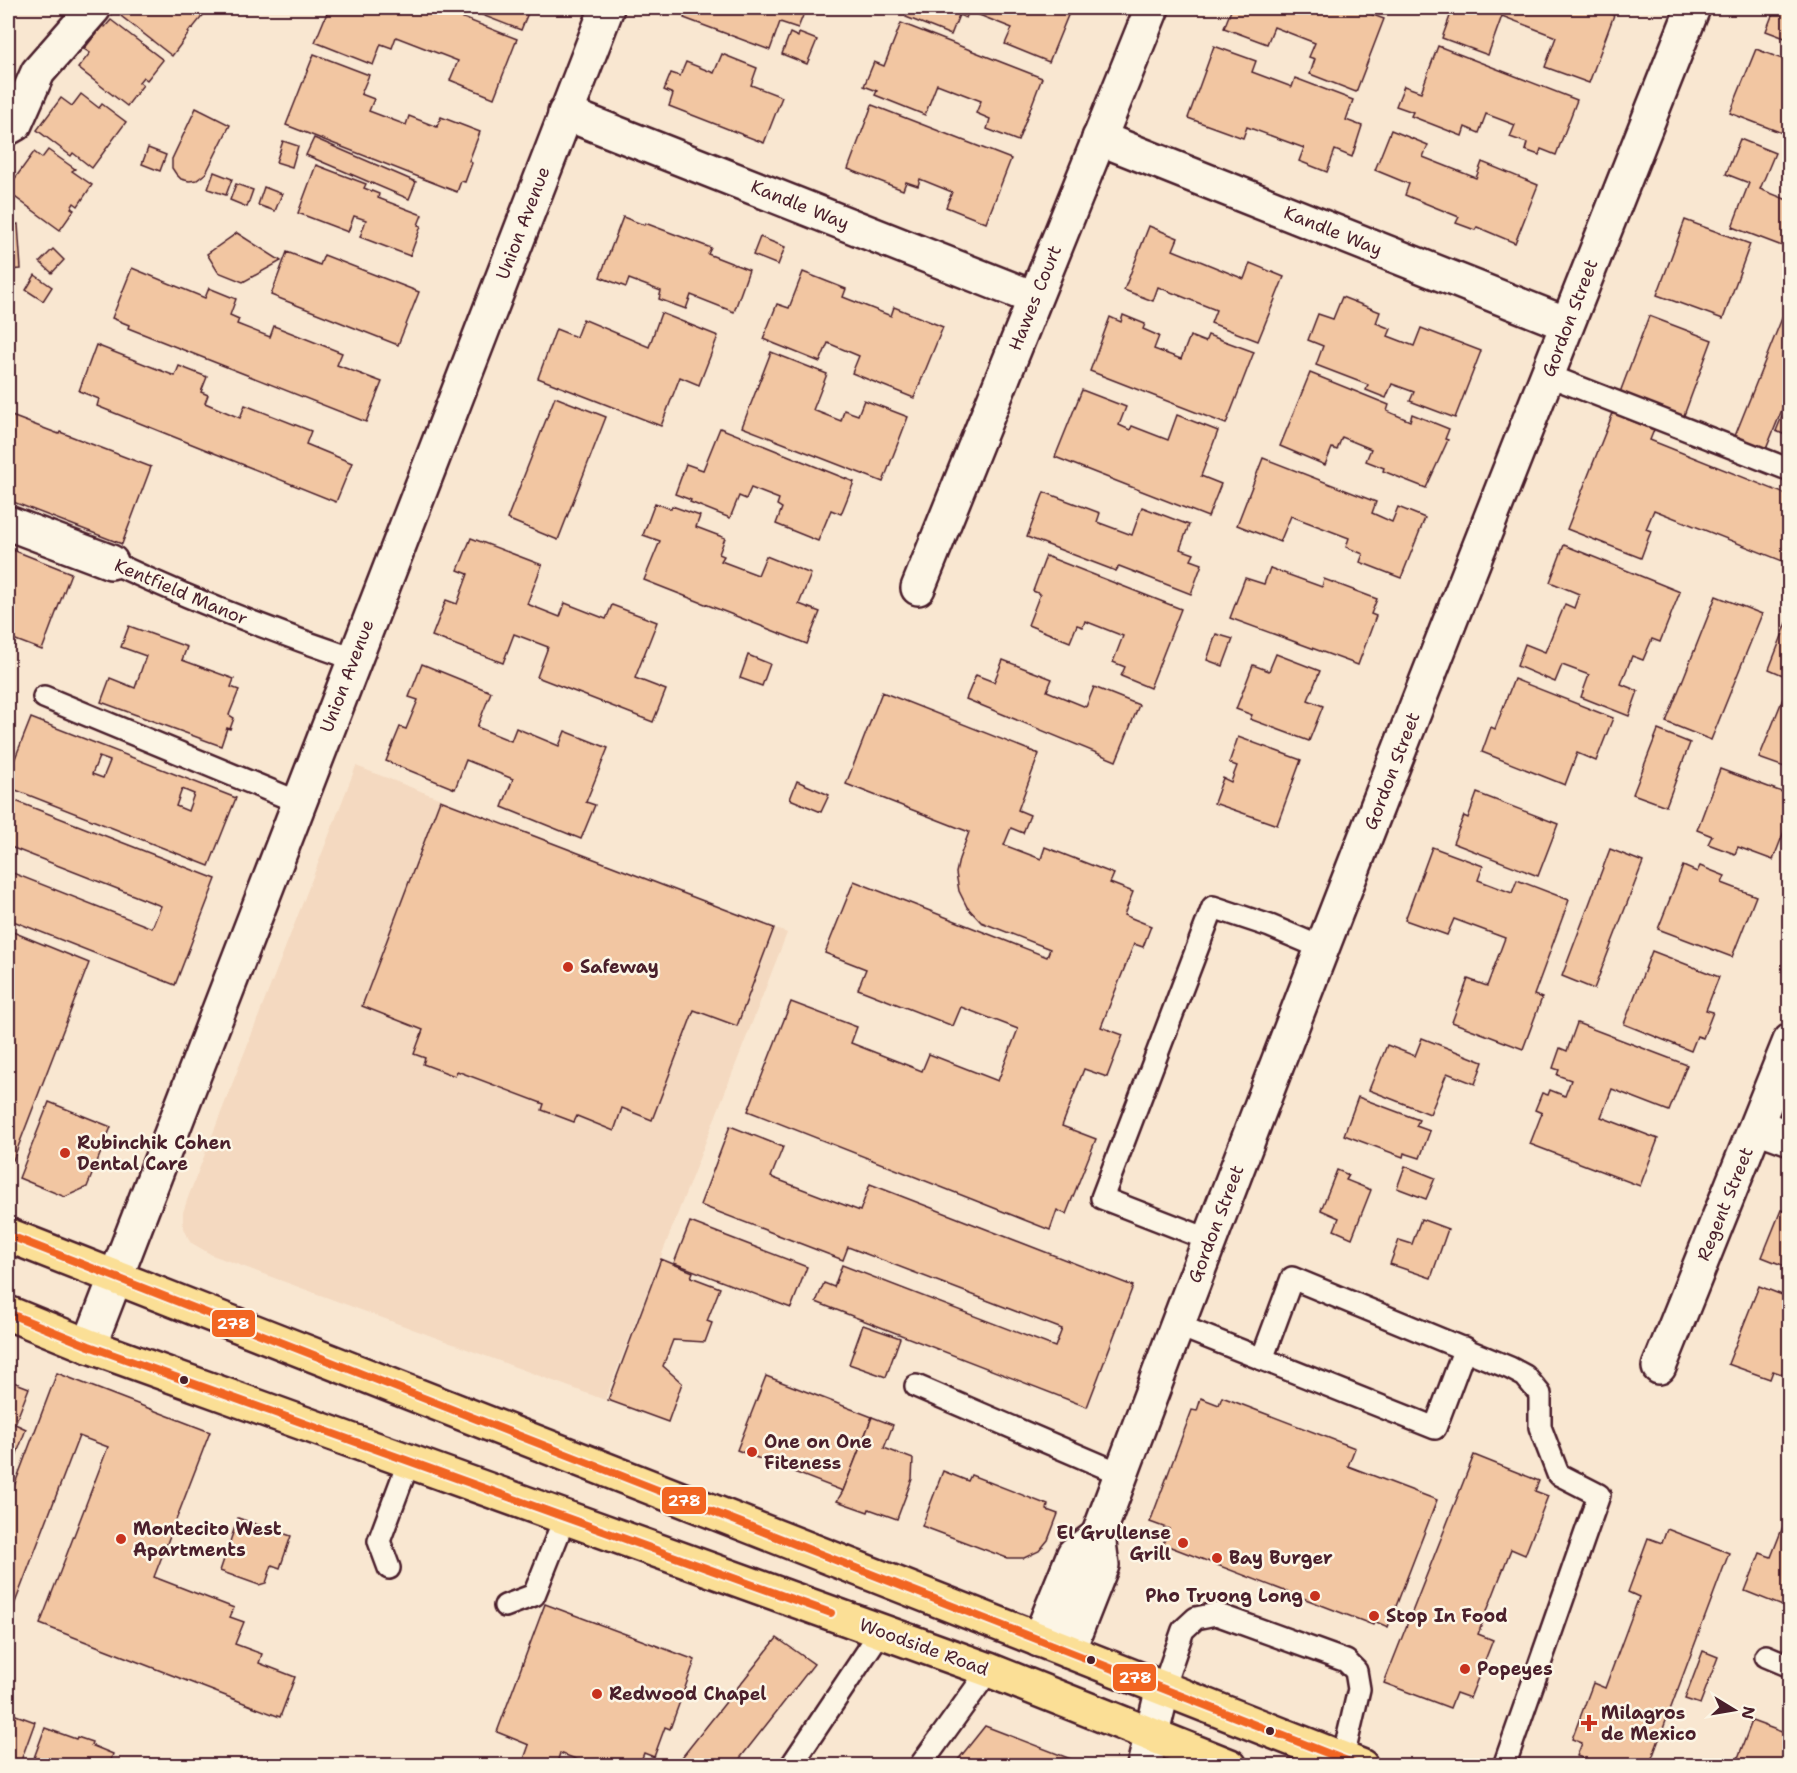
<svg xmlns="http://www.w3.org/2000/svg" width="1797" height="1773" viewBox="0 0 1797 1773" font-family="'Shantell Sans',sans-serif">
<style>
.built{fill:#f4d9c0}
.building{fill:#f2c6a2;stroke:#4a1f2b;stroke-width:1.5;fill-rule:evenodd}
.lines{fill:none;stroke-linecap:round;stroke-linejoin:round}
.service-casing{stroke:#4a1f2b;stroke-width:26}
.minor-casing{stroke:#4a1f2b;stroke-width:38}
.primary-casing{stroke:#4a1f2b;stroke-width:38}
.service{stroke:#fcf5e5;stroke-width:21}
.minor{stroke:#fcf5e5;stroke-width:33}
.primary{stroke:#fbdf96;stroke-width:33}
.bus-1-casing{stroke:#fcf5e5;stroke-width:12}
.bus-1{stroke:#f26522;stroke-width:8}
.poi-dot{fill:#c8321e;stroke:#fcf5e5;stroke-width:2}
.bus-dot{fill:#4a1f2b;stroke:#fcf5e5;stroke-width:2}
.labels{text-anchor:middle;stroke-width:5;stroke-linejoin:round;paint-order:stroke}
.street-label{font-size:18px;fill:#4a1f2b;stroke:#fcf5e5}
.poi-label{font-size:18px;font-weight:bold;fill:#4a1f2b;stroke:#fcf5e5;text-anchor:start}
.line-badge{stroke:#fcf5e5;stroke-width:2}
.badge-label{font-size:16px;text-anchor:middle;font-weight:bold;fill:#fff}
</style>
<rect width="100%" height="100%" fill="#f9e7d1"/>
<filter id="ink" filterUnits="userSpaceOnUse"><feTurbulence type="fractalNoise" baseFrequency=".0167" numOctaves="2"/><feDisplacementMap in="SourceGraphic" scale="12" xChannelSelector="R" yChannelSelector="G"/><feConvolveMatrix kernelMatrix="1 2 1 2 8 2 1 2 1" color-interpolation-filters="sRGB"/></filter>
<g filter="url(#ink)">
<polygon class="built" points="356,766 787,933 605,1400 212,1255 190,1242 183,1226 183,1212 189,1195"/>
<g class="building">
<polygon points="127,8 209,8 192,29 191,28 188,32 189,33 172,56 121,16"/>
<polygon points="329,8 438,8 517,39 494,98 450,80 458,61 396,37 392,48 381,44 373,65 315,42"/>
<polygon points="464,8 530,8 521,30"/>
<polygon points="688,8 806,8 798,28 780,22 770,50 684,18"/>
<polygon points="910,8 1071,8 1049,62 1005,44 1012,28 969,11 966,18 959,15 951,35 906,17"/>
<polygon points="1232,8 1354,8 1384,19 1356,92 1310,74 1315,59 1309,57 1315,43 1274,27 1267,44 1224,28"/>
<polygon points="1453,8 1594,8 1614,15 1589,83 1545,67 1556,37 1502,16 1488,55 1442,38"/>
<polygon points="1775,8 1790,8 1790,40 1766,31"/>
<polygon points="111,20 163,60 147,80 143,77 139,82 143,85 127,106 78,68 90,53 84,49 103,25 105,27"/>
<polygon points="901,23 1042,78 1018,141 987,129 990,119 976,113 981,101 937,84 925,115 875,95 877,91 864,86 874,62 884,66"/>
<polygon points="790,33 798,37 799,33 817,40 807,64 782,54"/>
<polygon points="1214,46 1256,61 1252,72 1292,87 1295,78 1353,100 1346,120 1362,126 1352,157 1335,150 1327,172 1299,161 1304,148 1247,127 1243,138 1188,118"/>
<polygon points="1438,46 1577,100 1556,155 1541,149 1539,155 1525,150 1527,143 1510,137 1515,125 1486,114 1479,133 1465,127 1462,136 1411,116 1413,112 1396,106 1404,86 1421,92"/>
<polygon points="1756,49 1790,62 1790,136 1730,113"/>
<polygon points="314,54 369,75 361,94 374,99 369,111 406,125 409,116 437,127 441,117 480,132 469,161 472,163 465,182 461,181 457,192 286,125"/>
<polygon points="722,54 757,68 751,85 782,97 764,143 669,106 673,94 664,90 671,73 680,76 686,62 714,73"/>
<polygon points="81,94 99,108 102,104 126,122 92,168 73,153 71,156 37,130 61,98 72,106"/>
<polygon points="872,105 1011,159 986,223 946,207 952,192 920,179 918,186 906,182 903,190 848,169"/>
<polygon points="196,108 230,125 206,173 197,180 189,181 181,179 176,174 172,168 172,159"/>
<polygon points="1391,130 1428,145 1423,157 1476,178 1482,162 1538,185 1515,243 1477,227 1475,230 1456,223 1459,217 1405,195 1409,184 1375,170"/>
<polygon points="314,138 416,182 409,199 306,155"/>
<polygon points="1740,139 1775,153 1760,189 1790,201 1790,249 1732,227 1749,183 1726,174"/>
<polygon points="283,141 298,146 292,167 276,162"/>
<polygon points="148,148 166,155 160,171 142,164"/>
<polygon points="48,150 75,169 72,171 92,185 78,206 74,203 71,208 74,210 60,230 8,192 8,188 34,152 42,158"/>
<polygon points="316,165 366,184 364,188 379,194 378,198 422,215 418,225 421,226 410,256 360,237 366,220 354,216 348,232 298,213"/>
<polygon points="214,172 232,179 226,195 208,189"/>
<polygon points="236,184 253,190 247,207 230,200"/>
<polygon points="264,187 282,194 275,211 258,205"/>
<polygon points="623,217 644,225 645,223 711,248 708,254 749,270 734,312 691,295 686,309 659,299 661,291 629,279 626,287 600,277"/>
<polygon points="1685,220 1750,244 1723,319 1657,295"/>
<polygon points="18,224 21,269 8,270 8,225"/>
<polygon points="1149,226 1178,238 1173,250 1244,279 1250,263 1284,277 1258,341 1211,323 1216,310 1158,287 1153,301 1124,290"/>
<polygon points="237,233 281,261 243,282 218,272 207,254"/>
<polygon points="760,237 785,247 778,265 753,255"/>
<polygon points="53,249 64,260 52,273 40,262"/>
<polygon points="287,252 320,265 324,255 419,292 398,345 271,295"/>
<polygon points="132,268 205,298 209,288 236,299 230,315 239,319 237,324 270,337 274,326 342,353 337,365 382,382 366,422 128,328 129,325 112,318"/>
<polygon points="803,272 846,289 843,297 891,316 894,307 943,327 914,398 852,373 859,356 828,343 820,362 763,339 777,304 789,308"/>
<polygon points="35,275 52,287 43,301 26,290"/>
<polygon points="1342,297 1380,312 1376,323 1391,329 1388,336 1414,346 1421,328 1481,351 1455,418 1410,401 1414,392 1392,384 1386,398 1366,390 1368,385 1316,365 1323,346 1308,340 1318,314 1333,319"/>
<polygon points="1790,298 1790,390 1764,454 1733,441"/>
<polygon points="661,313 718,336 699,385 680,377 661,426 538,378 556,329 576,337 583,319 649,347"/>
<polygon points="1123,315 1145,324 1143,329 1159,336 1154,349 1181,359 1190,336 1205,342 1208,335 1254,352 1226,424 1090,371 1110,317 1121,322"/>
<polygon points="1649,316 1712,340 1683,418 1619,395"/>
<polygon points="96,345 175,376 179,366 207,377 201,392 208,395 205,403 240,418 245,405 311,431 306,444 352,463 336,502 97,406 99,399 79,391"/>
<polygon points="771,352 827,374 813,410 841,421 844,410 858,415 864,400 908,417 883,482 742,427"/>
<polygon points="1310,373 1389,405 1387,411 1410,421 1412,414 1449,429 1445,439 1448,440 1426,488 1383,471 1384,468 1366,461 1371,449 1342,437 1337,450 1332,448 1325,465 1280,446"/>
<polygon points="1082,390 1126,407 1119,425 1130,430 1132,426 1168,440 1177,415 1218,431 1201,476 1221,484 1208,517 1055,457"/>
<polygon points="555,397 606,417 558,540 507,519"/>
<polygon points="1790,397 1790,437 1776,431"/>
<polygon points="8,412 10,413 9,415 59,434 60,432 151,467 122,544 8,500"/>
<polygon points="1613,413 1654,430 1650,440 1790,496 1790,564 1654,510 1646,529 1651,531 1641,558 1567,529"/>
<polygon points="720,428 854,482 841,514 831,510 818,541 776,524 782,508 777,505 779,499 751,488 746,499 739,496 730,518 690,502 691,500 675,494 686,464 703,470"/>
<polygon points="1263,458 1376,502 1372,513 1392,522 1398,507 1425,518 1401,578 1360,562 1363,554 1346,547 1349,538 1291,516 1280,542 1237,525"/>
<polygon points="1044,492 1100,513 1097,522 1132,535 1142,507 1189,525 1180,549 1194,554 1191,560 1202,564 1191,594 1119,566 1116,571 1027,537"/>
<polygon points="655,503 671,509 672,506 700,516 696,527 725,538 719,554 724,556 721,561 758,575 766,556 811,574 799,604 820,612 807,644 644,580 660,541 643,535"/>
<polygon points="471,538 542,565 527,604 560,617 565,603 606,619 612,605 657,622 635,678 666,690 653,722 537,677 548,647 514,634 503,663 432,636 446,600 457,604 468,574 458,570"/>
<polygon points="1564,545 1680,592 1660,642 1652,639 1643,660 1632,656 1621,684 1638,691 1629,716 1581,697 1589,675 1562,665 1555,682 1517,666 1525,644 1545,652 1565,604 1574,608 1579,594 1550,582"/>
<polygon points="8,548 71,573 42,650 8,637"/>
<polygon points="1046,556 1181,609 1150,688 1121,676 1125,667 1113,662 1123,636 1085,621 1083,627 1077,625 1070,642 1028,625 1040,594 1033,591"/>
<polygon points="1270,568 1322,587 1324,579 1377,599 1371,614 1376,616 1358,665 1230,618 1245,578 1264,584"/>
<polygon points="1716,596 1762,614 1711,740 1666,722"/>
<polygon points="1787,623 1790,625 1790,678 1769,669"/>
<polygon points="129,626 187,647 182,660 234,679 231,687 239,690 229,715 234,718 230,729 227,728 221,746 101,702 110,678 135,688 146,656 121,647"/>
<polygon points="1216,634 1233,639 1223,666 1207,660"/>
<polygon points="1276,654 1320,671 1308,700 1323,706 1309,741 1250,719 1252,715 1236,709 1253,665 1269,671"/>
<polygon points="748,655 770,664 762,686 740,678"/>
<polygon points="1003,660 1052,679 1047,691 1086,707 1094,687 1139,705 1116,761 966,699 976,675 994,682"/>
<polygon points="422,664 491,692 477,727 511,741 516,728 559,746 565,731 608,748 586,802 595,805 581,839 502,807 513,779 466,760 455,789 386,761 400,727 406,729 418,700 409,697"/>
<polygon points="1514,679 1613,718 1596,761 1577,753 1565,785 1482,752 1491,727 1495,729"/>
<polygon points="1790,681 1790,769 1759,758"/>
<polygon points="882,692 1039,754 1018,810 1030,815 1023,833 1011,828 1004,845 1041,859 1045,847 1114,874 1110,883 1133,892 1124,915 1151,926 1143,947 1134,944 1101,1027 1123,1035 1107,1077 1084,1069 1062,1126 1096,1139 1066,1214 1057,1210 1050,1230 748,1111 791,1002 857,1027 851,1043 922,1071 929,1054 998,1081 1018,1029 961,1007 953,1026 858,989 866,969 825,953 854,881 1047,957 1050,949 981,922 967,907 959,891 956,873 959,859 969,832 846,784"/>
<path d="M31 718 236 798 209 866 8 787V776ZM99 757 110 761 103 778 92 774ZM182 789 194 794 188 811 176 806Z"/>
<polygon points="1658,730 1690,743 1666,806 1633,794"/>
<polygon points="1238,737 1301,760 1277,825 1214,803 1223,778 1231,782 1237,766 1229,763"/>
<polygon points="1720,769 1790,795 1790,816 1773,860 1738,847 1735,854 1708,844 1712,836 1697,830"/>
<polygon points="797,781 829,795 821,812 790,799"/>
<polygon points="1477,793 1558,824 1538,876 1453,843 1464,816 1468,818"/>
<polygon points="8,798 216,879 175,985 8,919 8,871 152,928 161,906 8,846"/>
<polygon points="440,800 774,928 737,1026 694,1010 652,1120 622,1108 614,1131 577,1116 574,1122 542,1110 544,1104 457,1071 455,1076 423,1064 425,1058 414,1054 423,1030 362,1006"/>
<polygon points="1432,847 1483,866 1478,880 1512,893 1517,880 1569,900 1534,995 1542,998 1523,1049 1452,1022 1468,979 1487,986 1505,938 1454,919 1447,935 1405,920"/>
<polygon points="1610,849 1643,862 1594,989 1562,976"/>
<polygon points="1683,866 1697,872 1700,866 1725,876 1722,883 1756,896 1732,957 1658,929"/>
<polygon points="8,930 89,963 13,1160 8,1158"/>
<polygon points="1652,951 1719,977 1706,1010 1713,1012 1703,1038 1697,1036 1691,1051 1624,1024"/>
<polygon points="1577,1023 1687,1065 1669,1111 1612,1089 1601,1117 1658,1139 1640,1186 1530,1144 1542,1113 1535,1110 1542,1093 1548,1095 1550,1090 1565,1096 1571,1080 1557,1075 1559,1070 1553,1068 1560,1048 1567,1051"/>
<polygon points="1422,1038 1483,1062 1475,1084 1447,1073 1430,1114 1369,1090 1387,1045 1415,1056"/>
<polygon points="1358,1097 1419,1120 1416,1126 1430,1131 1420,1158 1404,1153 1403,1157 1344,1135"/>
<polygon points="49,1102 111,1127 87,1187 65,1197 19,1178"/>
<polygon points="730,1126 783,1147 771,1177 860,1211 870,1184 1133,1286 1087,1407 816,1302 824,1283 834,1287 842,1265 1055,1347 1062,1329 848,1247 843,1260 700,1205"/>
<polygon points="1405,1166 1435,1178 1426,1199 1397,1188"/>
<polygon points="1337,1170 1349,1175 1346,1180 1371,1190 1352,1238 1334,1230 1339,1218 1321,1210"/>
<polygon points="1781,1210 1790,1213 1790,1268 1762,1257"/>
<polygon points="1421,1219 1448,1229 1431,1278 1390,1264 1399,1240 1412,1244"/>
<polygon points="690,1222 807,1267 791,1308 674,1263"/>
<polygon points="661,1259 693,1272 691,1277 720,1288 707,1321 712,1323 705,1342 673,1340 663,1366 682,1383 668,1422 608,1400"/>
<polygon points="1759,1286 1790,1298 1790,1377 1773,1371 1770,1379 1728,1364"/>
<polygon points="863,1325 900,1338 886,1377 849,1364"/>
<polygon points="57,1373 210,1432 154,1577 234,1608 230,1617 244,1622 235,1644 262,1654 259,1663 295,1677 280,1717 40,1624 108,1447 79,1436 8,1621 8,1502"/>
<polygon points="766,1376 872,1417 843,1491 737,1450"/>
<polygon points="8,1380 29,1388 15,1424 26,1429 8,1478"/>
<polygon points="1222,1397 1355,1448 1348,1466 1437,1500 1388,1627 1374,1621 1373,1625 1163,1544 1169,1529 1150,1522 1192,1410 1197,1411 1201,1398 1219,1405"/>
<polygon points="872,1417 893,1425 884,1448 913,1459 912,1479 897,1519 869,1509 868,1512 837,1501 843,1491"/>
<polygon points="1474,1455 1539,1481 1535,1491 1548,1496 1525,1555 1511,1549 1478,1634 1493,1640 1470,1698 1456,1693 1450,1708 1384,1683"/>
<polygon points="943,1471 968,1481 971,1475 1048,1505 1047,1510 1058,1514 1048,1540 1039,1551 1024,1558 1007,1558 922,1526"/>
<polygon points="1789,1511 1790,1511 1790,1609 1745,1591 1760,1553 1771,1557"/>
<polygon points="238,1518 291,1536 280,1568 272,1565 266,1583 259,1585 220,1571"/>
<polygon points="1667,1529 1729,1553 1649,1766 1603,1766 1577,1756 1582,1743 1572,1739 1593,1683 1605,1688 1639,1597 1628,1592 1648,1538 1662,1543"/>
<polygon points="545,1604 695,1660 670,1729 665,1727 654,1757 644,1753 639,1766 594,1766 560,1753 556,1766 531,1766 523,1762 529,1745 497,1732"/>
<polygon points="777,1638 814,1664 734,1766 675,1766"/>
<polygon points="1703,1651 1718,1657 1700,1704 1685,1699"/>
<polygon points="8,1707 14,1710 13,1714 35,1722 19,1766 8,1766"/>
<polygon points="1752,1721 1790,1735 1790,1766 1735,1766"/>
<polygon points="985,1726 1089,1766 953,1766"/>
<polygon points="45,1728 76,1739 77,1737 92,1742 91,1745 113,1754 109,1766 31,1766"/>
</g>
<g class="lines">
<g class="service-casing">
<g id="service">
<polyline points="1547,375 1790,470"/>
<path d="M111 562C190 599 271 631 354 659"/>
<polyline points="44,697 298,802"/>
<polyline points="1210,1240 1102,1198 1213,907 1270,926 1322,948"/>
<polyline points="1177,1325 1435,1428 1465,1348"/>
<polyline points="1262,1359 1292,1278 1510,1368 1525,1376 1540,1394 1540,1427 1558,1474 1599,1495 1504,1766"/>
<polyline points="916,1386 1121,1474"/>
<polyline points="389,1568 379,1541 409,1461"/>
<polyline points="505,1606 534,1595 565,1517"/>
<polyline points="1766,1656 1790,1666"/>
<polyline points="1163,1688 1183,1630 1196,1618 1216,1614 1346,1661 1356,1671 1359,1689 1343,1758"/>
<polyline points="791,1766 881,1631"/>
<polyline points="920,1766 989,1670"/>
</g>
</g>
<g class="minor-casing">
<g id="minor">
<polyline points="565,113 1034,298"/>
<polyline points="8,128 15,124 38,72 94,8"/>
<polyline points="1099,138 1567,324"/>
<polyline points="8,523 111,562"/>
<polyline points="918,588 1152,8"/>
<polyline points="1757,1126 1790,1138"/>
<polyline points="89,1346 607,8"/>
<polyline points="1659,1367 1790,1041"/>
<polyline points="1039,1640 1074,1554 1098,1536"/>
<path d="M1068 1651 1102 1565 1098 1536C1289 1024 1491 516 1693 8"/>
<polyline points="1144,1766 1163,1688"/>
</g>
</g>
<g class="primary-casing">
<g id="primary">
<polyline points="8,1235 1361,1766"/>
<polyline points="8,1313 89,1346 989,1670 1230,1766"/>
</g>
</g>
<use href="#service" class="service"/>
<use href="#minor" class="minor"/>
<use href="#primary" class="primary"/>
<g class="bus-1-casing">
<g id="bus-1">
<polyline points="8,1235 1360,1766"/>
<polyline points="8,1313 89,1346 831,1613"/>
</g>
</g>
<use href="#bus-1" class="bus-1"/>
</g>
</g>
<g class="poi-dot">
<circle cx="568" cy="967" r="6"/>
<circle cx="65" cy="1153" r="6"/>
<circle cx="752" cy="1452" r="6"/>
<circle cx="121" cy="1539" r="6"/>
<circle cx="1183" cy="1543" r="6"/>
<circle cx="1217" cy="1558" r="6"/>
<circle cx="1315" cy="1596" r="6"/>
<circle cx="1374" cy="1616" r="6"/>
<circle cx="1465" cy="1669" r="6"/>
<circle cx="597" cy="1694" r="6"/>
<path d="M1586 1714h6v6h6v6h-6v6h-6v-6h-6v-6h6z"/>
</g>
<g class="bus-dot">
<circle cx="184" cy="1380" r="5"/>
<circle cx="1091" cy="1660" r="5"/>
<circle cx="1270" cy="1731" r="5"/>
</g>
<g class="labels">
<g class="street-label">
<text transform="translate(800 205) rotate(22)" y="6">Kandle Way</text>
<text transform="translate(523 223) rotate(-69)" y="6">Union Avenue</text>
<text transform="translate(1333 231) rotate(22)" y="6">Kandle Way</text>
<text transform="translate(1035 298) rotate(-68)" y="6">Hawes Court</text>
<text transform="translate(1570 318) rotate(-69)" y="6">Gordon Street</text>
<text transform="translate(181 592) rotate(23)" y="6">Kentfield Manor</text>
<text transform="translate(347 676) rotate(-69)" y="6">Union Avenue</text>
<text transform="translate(1392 771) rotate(-69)" y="6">Gordon Street</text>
<text transform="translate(1725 1204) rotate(-68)" y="6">Regent Street</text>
<text transform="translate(1216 1224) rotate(-69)" y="6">Gordon Street</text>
<text transform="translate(924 1647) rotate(20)" y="6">Woodside Road</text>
</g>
<g class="poi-label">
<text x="580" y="973">Safeway</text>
<text x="77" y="1149">Rubinchik Cohen<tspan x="77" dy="21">Dental Care</tspan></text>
<text x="764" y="1448">One on One<tspan x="764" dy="21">Fiteness</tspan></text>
<text x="133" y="1535">Montecito West<tspan x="133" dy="21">Apartments</tspan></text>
<text x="1171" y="1539" text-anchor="end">El Grullense<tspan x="1171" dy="21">Grill</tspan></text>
<text x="1229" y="1564">Bay Burger</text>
<text x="1303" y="1602" text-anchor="end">Pho Truong Long</text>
<text x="1386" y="1622">Stop In Food</text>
<text x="1477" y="1675">Popeyes</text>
<text x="609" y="1700">Redwood Chapel</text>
<text x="1601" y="1719">Milagros<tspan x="1601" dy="21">de Mexico</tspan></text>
</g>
</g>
<g class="line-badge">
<rect x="211" y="1309" width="45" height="29" rx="6" fill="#f26522"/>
<rect x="661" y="1486" width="46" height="29" rx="6" fill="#f26522"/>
<rect x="1112" y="1663" width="45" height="29" rx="6" fill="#f26522"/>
</g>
<g class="badge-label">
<text x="233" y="1329">278</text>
<text x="684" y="1506">278</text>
<text x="1135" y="1683">278</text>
</g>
<rect width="1797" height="1773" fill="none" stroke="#fcf5e5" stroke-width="30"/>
<rect x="15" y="15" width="1767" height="1743" fill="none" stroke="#4a1f2b" stroke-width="2" filter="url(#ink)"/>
<g transform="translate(1734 1710) rotate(101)" stroke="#fcf5e5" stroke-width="4.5" paint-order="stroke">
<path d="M0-4.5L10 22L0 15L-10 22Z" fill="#4a1f2b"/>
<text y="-9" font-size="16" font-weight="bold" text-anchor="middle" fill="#4a1f2b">N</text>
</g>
</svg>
